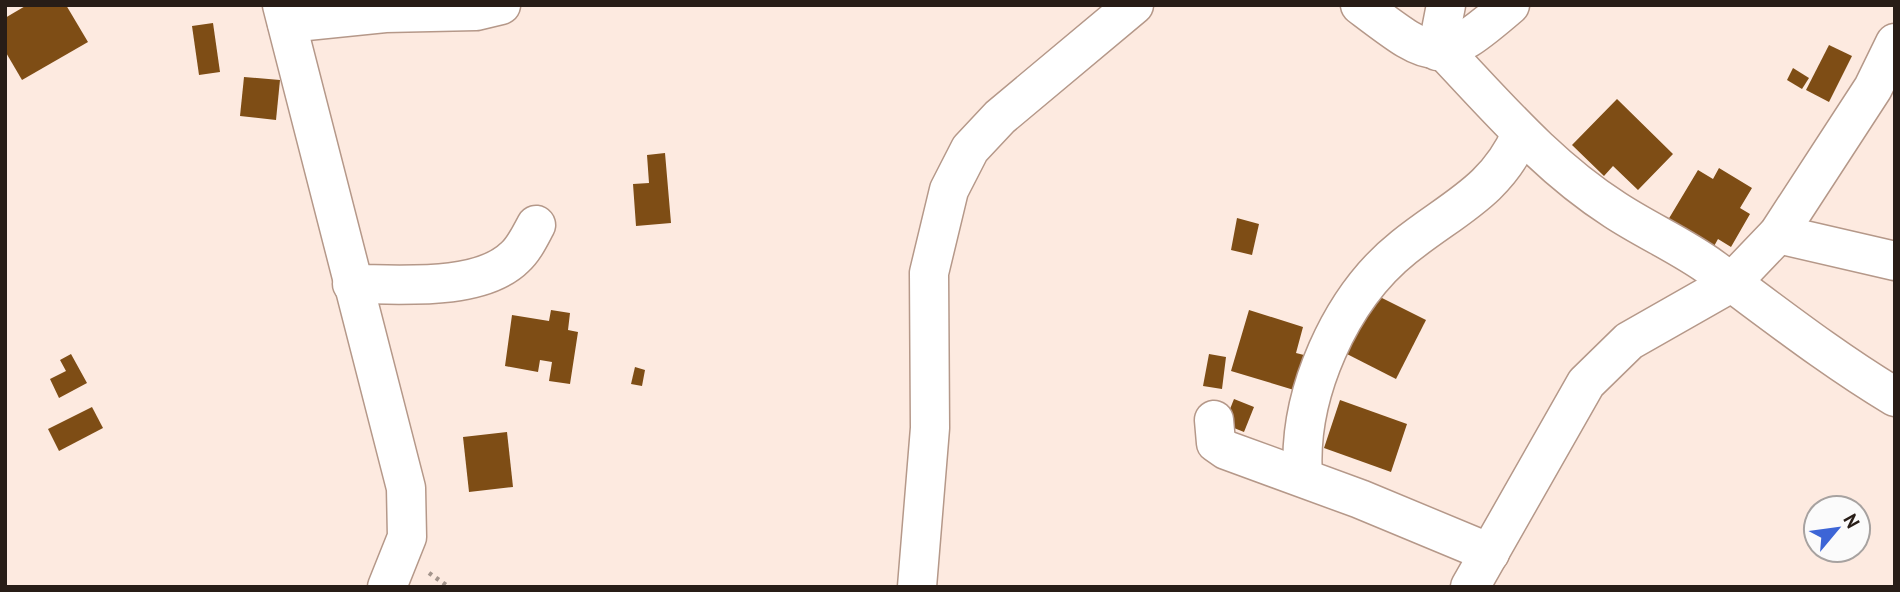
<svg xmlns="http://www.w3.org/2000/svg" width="1900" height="592" viewBox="0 0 1900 592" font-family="'PT Sans',sans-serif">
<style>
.building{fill:#7e4d15}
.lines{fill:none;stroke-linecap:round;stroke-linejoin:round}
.minor-casing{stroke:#b59889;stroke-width:41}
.path{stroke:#a4958c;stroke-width:4.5;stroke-dasharray:3.5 5;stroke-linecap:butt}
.minor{stroke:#fff;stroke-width:38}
</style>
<rect width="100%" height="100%" fill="#fdeae0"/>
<g class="building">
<polygon points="27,5 66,5 88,42 22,80 5,51 5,18"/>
<polygon points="213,23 220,72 199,75 192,26"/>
<polygon points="1829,45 1852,56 1829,102 1806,90"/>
<polygon points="1793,68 1809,78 1802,89 1787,80"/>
<polygon points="244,77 280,80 276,120 240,116"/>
<polygon points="1617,99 1673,154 1638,190 1613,166 1604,176 1572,145"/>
<polygon points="665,153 671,223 636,226 633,184 649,183 647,155"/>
<polygon points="1719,168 1752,188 1740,208 1750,214 1731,247 1718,239 1713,248 1668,220 1698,170 1713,179"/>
<polygon points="1237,218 1259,224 1252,255 1231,250"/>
<polygon points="1372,293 1426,320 1396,379 1343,352"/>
<polygon points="551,310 570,313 568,330 578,332 570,384 549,381 552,362 540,360 538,372 505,366 512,315 549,321"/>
<polygon points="1249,310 1303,327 1296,353 1304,355 1294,390 1231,371"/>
<polygon points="71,354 87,383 59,398 50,379 66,371 60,360"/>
<polygon points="1209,354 1226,357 1222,389 1203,386"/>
<polygon points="635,367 645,370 642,386 631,384"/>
<polygon points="1234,399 1254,407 1244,432 1224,424"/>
<polygon points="1340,400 1407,424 1391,472 1324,448"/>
<polygon points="92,407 103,428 59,451 48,429"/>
<polygon points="507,432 513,487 469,492 463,437"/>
</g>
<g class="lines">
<g class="minor-casing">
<g id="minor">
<polyline points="282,5 406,488 407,537 387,587"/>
<path d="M1360 5C1434 61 1438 67 1510 5"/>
<polyline points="287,23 385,13 476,11 501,5"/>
<polyline points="1437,51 1446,5"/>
<path d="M1444 51C1498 108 1548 167 1615 210 1647 231 1682 246 1712 268 1772 312 1830 358 1895 397"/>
<polyline points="1778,234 1895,261"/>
<path d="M352 284C397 284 480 292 515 257 524 249 530 236 536 225"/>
<polyline points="1214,420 1216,443 1226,450 1360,499 1490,553"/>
<path d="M1303 477C1297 395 1340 298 1404 247 1451 209 1496 192 1521 134"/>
<polyline points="917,587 930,428 929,273 949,190 970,149 1000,117 1134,5"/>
<polyline points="1470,587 1586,383 1629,341 1731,283 1778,234 1873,88 1895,43"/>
</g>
</g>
<polyline class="path" points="429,573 449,587"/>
<use href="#minor" class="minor"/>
</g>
<rect width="1900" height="592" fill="none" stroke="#281d17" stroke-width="14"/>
<g transform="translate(1837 529) rotate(61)"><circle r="33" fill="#fbfbfb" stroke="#a7a2a0" stroke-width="2"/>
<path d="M0-5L12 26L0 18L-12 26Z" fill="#3d65d6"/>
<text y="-10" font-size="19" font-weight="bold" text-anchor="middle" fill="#281d17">N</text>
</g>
</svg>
